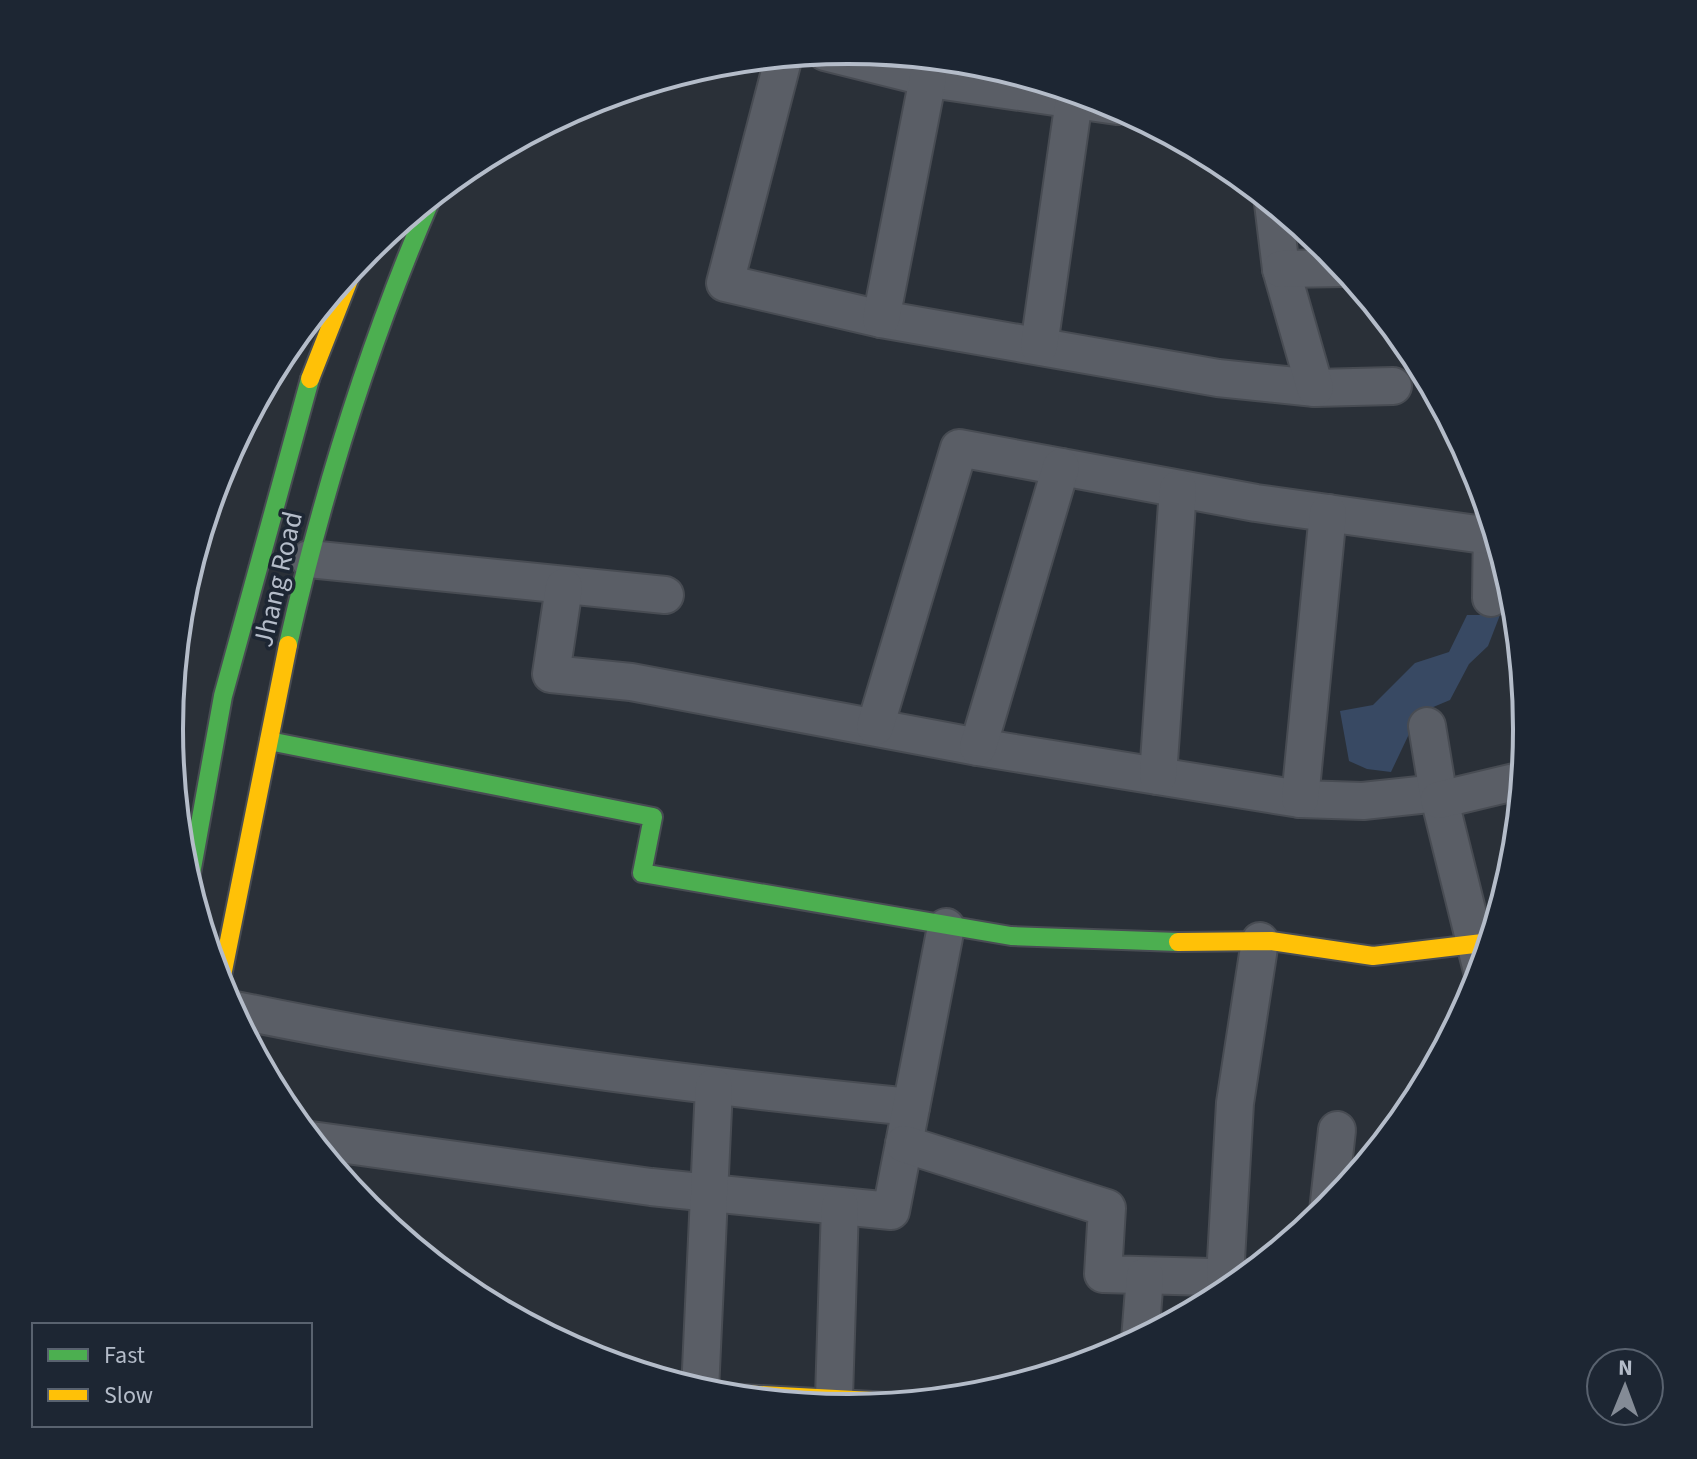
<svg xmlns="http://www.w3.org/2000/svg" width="1697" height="1459" viewBox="0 0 1697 1459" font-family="'Source Sans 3',sans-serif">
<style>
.water{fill:#384963}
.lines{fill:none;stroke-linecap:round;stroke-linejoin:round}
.street-casing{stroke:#484c53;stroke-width:40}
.fast-casing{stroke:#484c53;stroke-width:22}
.slow-casing{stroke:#484c53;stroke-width:22}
.street{stroke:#5a5e66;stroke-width:36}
.fast{stroke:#4caf50;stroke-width:18}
.slow{stroke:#ffc107;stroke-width:18}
.labels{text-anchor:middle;stroke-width:7;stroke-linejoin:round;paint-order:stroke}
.street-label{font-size:28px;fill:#b4bcc9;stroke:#1d2633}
.rim{fill:none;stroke:#b4bcc9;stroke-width:4}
</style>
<rect width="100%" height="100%" fill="#2a3038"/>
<polygon class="water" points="1467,615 1500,615 1488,646 1469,664 1450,700 1419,713 1391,772 1367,769 1349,761 1340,711 1373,705 1415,663 1449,652"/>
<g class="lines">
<g class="street-casing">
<g id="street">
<polyline points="825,52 937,80 1117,106"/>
<polyline points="784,56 725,283 881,319 1218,378 1315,388 1393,386"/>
<polyline points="1273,203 1281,269 1315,388"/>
<polyline points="1281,269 1345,268"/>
<polyline points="881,319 928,78"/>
<polyline points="1039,346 1074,100"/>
<polyline points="309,559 665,595"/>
<polyline points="564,587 551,674 631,682 978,747 1300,799 1363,801 1438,793"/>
<polyline points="1491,598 1492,522"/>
<polyline points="1427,726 1438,793 1482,971"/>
<polyline points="875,727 959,448 1256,503 1491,536"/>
<polyline points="978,747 1061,467"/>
<polyline points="1158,776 1178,489"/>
<polyline points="1300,799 1328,513"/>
<polyline points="1439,800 1523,780"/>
<path d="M231 1009C456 1056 682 1084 911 1107"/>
<polyline points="311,1140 651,1187 891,1211 946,927"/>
<polyline points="904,1144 1107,1208 1103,1274 1246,1278"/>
<polyline points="1328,1211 1337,1130"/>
<polyline points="1225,1277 1235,1103 1260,941"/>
<polyline points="1140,1340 1145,1276"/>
<polyline points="700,1391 714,1087"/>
<polyline points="834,1398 840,1206"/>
</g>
</g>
<g class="fast-casing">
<g id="fast">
<path d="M288 645C323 490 369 342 432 197"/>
<polyline points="269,741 653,817 642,873 1011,936 1178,942"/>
<polyline points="189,885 223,696 310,379"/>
</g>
</g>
<g class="slow-casing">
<g id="slow">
<polyline points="310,379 354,267"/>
<polyline points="1178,942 1271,941 1373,956 1491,942"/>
<polyline points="220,986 288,645"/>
<polyline points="704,1392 910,1403"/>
</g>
</g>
<use href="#street" class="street"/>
<use href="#fast" class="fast"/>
<use href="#slow" class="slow"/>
</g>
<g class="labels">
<g class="street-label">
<text transform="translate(277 579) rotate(-77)" y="10">Jhang Road</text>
</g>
</g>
<path d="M0 0H1697V1459H0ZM183 729a665 665 0 1 1 1330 0a665 665 0 1 1-1330 0Z" fill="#1d2633" fill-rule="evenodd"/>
<path class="rim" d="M183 729a665 665 0 1 1 1330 0a665 665 0 1 1-1330 0Z"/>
<rect x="32" y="1323" width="280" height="104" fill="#1d2633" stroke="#59626f" stroke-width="2"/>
<rect x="48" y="1349" width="40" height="12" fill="#4caf50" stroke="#59626f" stroke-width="2"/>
<text x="104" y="1363" font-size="24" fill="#b4bcc9">Fast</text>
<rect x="48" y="1389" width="40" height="12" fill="#ffc107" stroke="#59626f" stroke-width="2"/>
<text x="104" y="1403" font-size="24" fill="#b4bcc9">Slow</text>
<g transform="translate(1625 1387) rotate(1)"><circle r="38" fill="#1d2633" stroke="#59626f" stroke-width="2"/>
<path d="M0-6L14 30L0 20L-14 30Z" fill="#848b96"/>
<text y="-12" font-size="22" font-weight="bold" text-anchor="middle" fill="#b4bcc9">N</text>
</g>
</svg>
